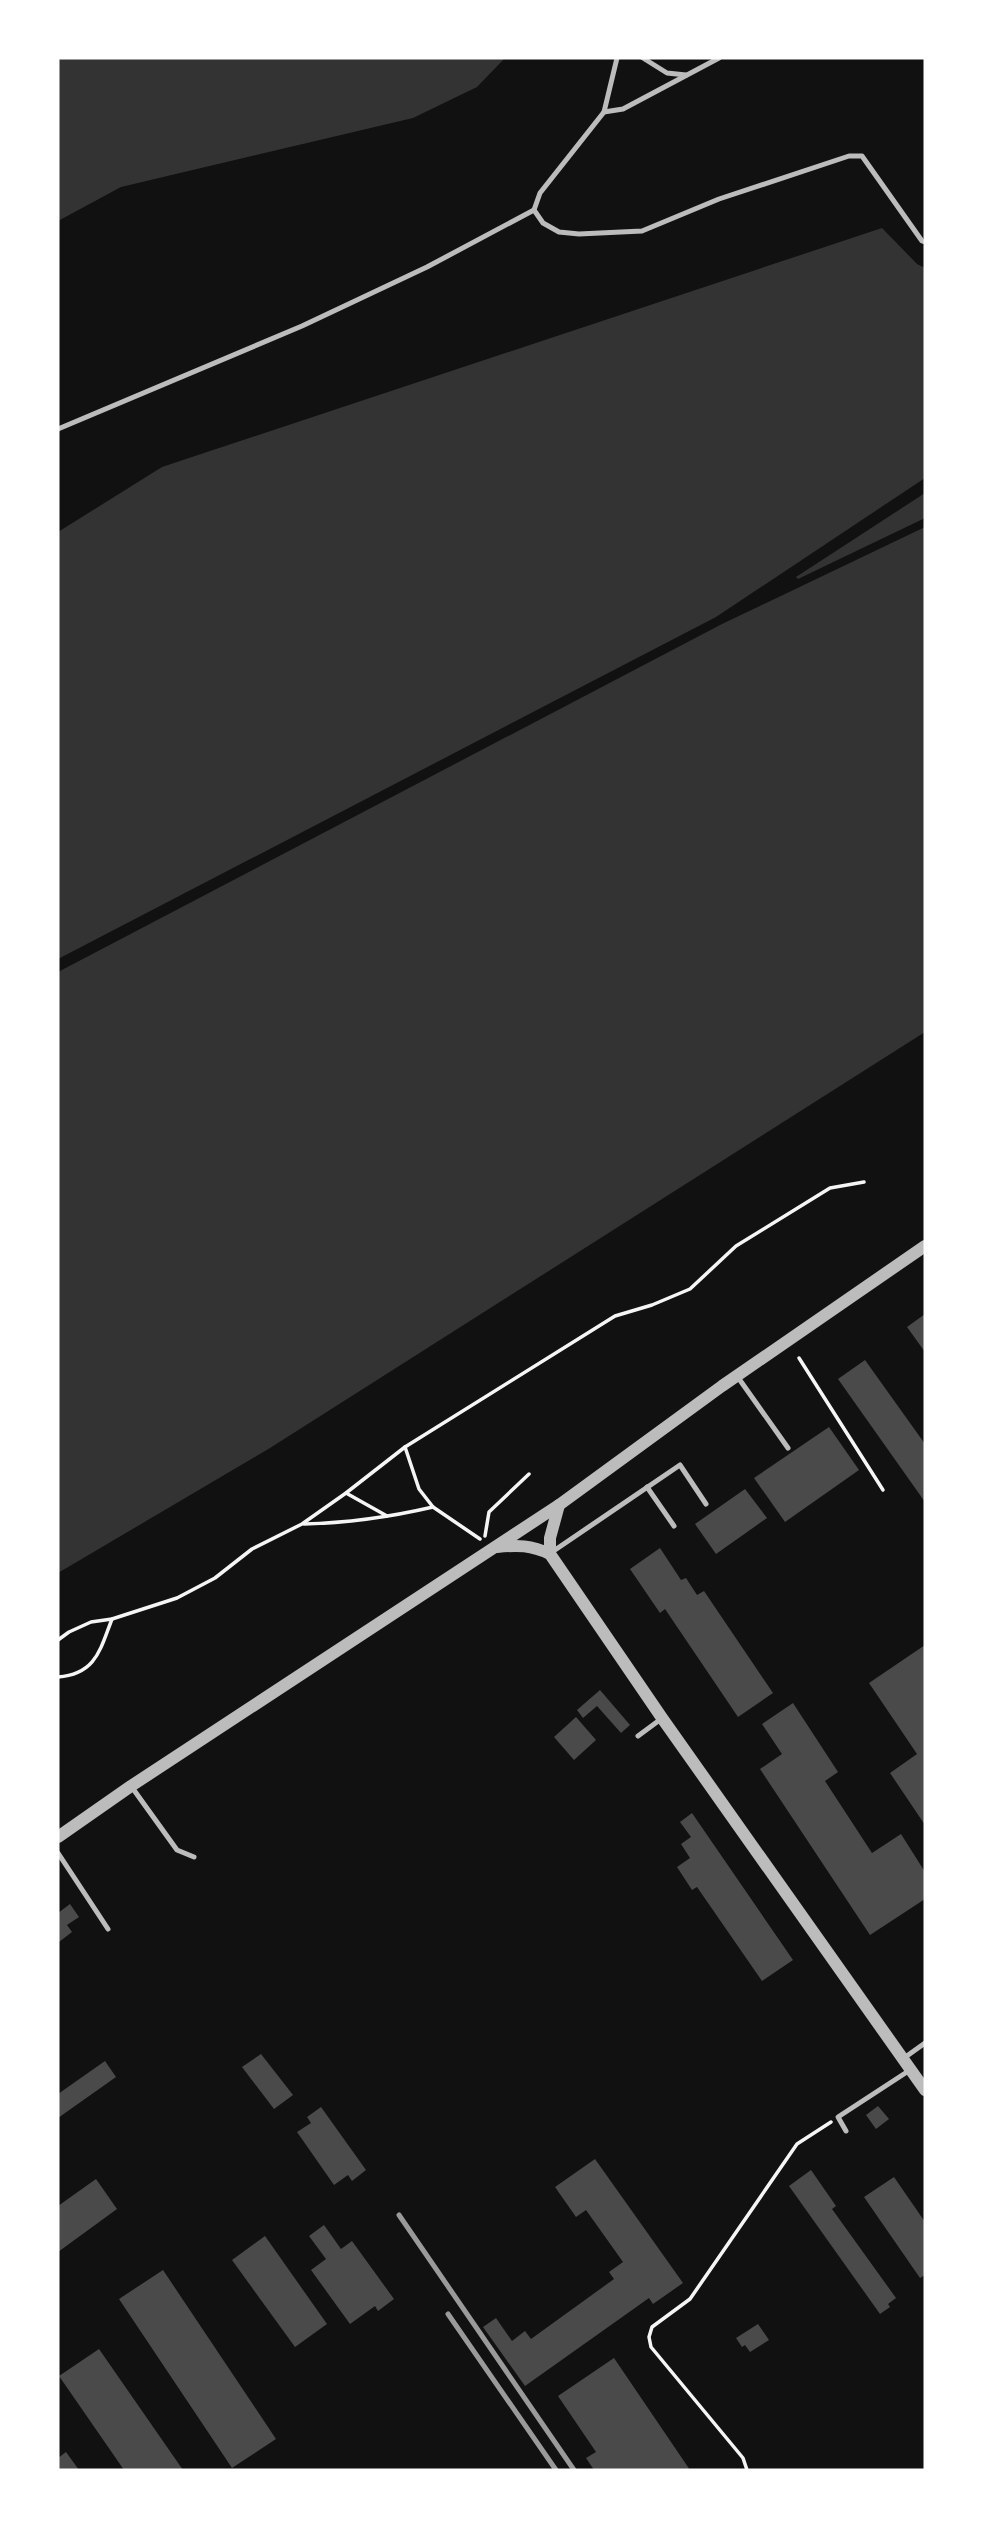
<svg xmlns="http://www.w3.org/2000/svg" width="983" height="2528" viewBox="0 0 983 2528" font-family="'Open Sans',sans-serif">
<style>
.water{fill:#333}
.building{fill:#4a4a4a}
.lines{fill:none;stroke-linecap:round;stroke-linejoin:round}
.path{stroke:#f5f5f5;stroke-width:3.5}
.service{stroke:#bcbcbc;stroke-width:5}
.tertiary{stroke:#bcbcbc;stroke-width:12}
.rail{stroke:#9a9a9a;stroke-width:5}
</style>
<rect width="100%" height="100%" fill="#111"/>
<g class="water">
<polygon points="58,58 505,58 477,87 413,118 121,187 58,221"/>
<polygon points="882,228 917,264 925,268 925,478 716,617 58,959 58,532 162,467"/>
<polygon points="925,493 925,518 798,579 796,577"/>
<polygon points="925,527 925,1032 270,1448 58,1573 58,972 722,624"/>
</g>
<g class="building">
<polygon points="925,1314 925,1352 907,1327"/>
<polygon points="865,1360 925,1444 925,1502 838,1379"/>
<polygon points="829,1427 859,1470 785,1522 754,1478"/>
<polygon points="745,1489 767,1518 716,1554 695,1524"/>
<polygon points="660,1548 681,1580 686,1578 697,1595 704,1591 773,1693 738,1717 665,1609 660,1613 630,1569"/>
<polygon points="925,1645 925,1825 890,1773 917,1754 869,1683"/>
<polygon points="600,1690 630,1725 621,1733 597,1706 583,1718 577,1710"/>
<polygon points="793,1703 838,1772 825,1781 872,1853 901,1834 925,1872 925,1899 870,1935 760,1769 782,1754 762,1724"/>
<polygon points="576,1717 596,1740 574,1760 554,1737"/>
<polygon points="692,1813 793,1960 762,1981 697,1887 692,1890 677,1867 690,1858 681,1844 691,1837 680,1822"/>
<polygon points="70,1904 79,1917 67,1925 72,1932 59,1942 58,1913"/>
<polygon points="261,2054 293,2095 274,2109 242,2067"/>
<polygon points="105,2061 116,2077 58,2118 58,2094"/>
<polygon points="878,2106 889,2119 876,2129 866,2115"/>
<polygon points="321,2107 366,2170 352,2181 348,2175 334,2185 297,2132 311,2123 307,2117"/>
<polygon points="595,2159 683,2283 653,2304 649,2298 525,2386 483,2327 496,2318 512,2341 525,2331 531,2339 614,2279 609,2272 623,2262 586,2210 576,2217 555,2187"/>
<polygon points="811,2170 836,2206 832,2209 896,2298 888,2304 890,2307 880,2314 789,2186"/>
<polygon points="894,2177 925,2222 925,2275 920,2278 864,2197"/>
<polygon points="96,2179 117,2209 58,2252 58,2206"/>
<polygon points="324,2225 341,2249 352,2241 394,2299 378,2311 375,2306 350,2324 311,2270 326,2259 309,2236"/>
<polygon points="265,2236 327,2324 295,2347 232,2260"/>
<polygon points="163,2270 276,2439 232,2468 119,2299"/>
<polygon points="758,2324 769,2340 750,2352 745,2345 742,2347 736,2338"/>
<polygon points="99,2349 183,2470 124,2470 59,2376"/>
<polygon points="614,2358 690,2470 594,2470 586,2458 596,2452 558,2396"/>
<polygon points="66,2452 79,2470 58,2470 58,2458"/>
</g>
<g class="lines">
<g class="path">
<polyline points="799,1358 883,1490"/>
<polyline points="405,1447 419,1489 433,1507 480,1539"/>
<polyline points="346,1493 387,1516"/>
<path d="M304 1524C348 1523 390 1517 433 1507"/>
<polyline points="485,1536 489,1512 529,1474"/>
<polyline points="58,1640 69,1632 91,1622 112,1619 177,1598 215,1578 252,1549 302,1524 346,1493 405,1447 615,1316 652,1305 690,1289 736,1246 830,1188 864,1182"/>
<path d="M58 1677C96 1674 100 1650 112 1619"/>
<polyline points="747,2470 743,2458 651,2347 649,2337 652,2327 690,2299 797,2144 831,2122"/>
</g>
<g class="service">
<polyline points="617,58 604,112 540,193 534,210 543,223 559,232 579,234 642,231 719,199 849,156 862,156 922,241 925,242"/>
<polyline points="643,58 667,73 686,75"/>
<polyline points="604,112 623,109 719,58"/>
<polyline points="58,429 302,326 427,267 534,210"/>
<polyline points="737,1376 788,1448"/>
<polyline points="647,1487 674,1526"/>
<polyline points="552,1552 680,1465 706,1504"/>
<polyline points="638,1736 661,1719"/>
<polyline points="131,1786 177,1850 194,1857"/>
<polyline points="58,1853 108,1929"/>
<polyline points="904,2058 925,2043"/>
<polyline points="846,2131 838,2117 910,2070"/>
</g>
<g class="tertiary">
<path d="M497 1547C518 1545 531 1545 550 1554L662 1718 925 2090"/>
<polyline points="550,1554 550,1538 559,1505"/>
<polyline points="58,1837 131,1786 559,1505 722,1386 925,1246"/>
</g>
<g class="rail">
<polyline points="399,2215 574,2470"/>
<polyline points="448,2314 556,2470"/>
</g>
</g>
<rect width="983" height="2528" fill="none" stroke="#ffffff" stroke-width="119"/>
</svg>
